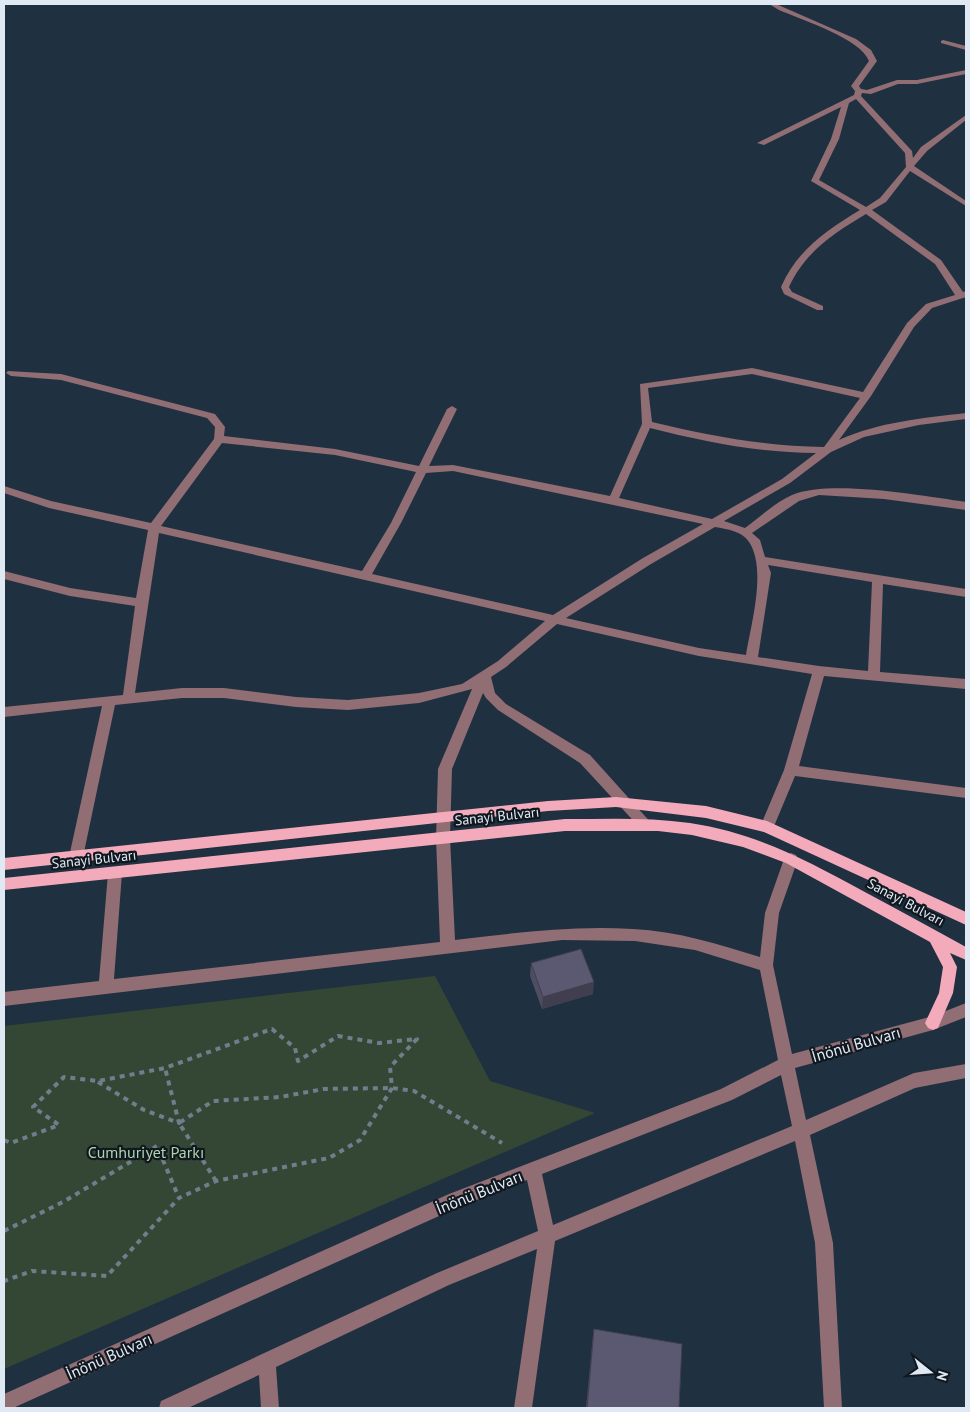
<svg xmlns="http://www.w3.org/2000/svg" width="970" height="1412" viewBox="0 0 970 1412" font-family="'PT Sans',sans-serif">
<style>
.green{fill:#344734}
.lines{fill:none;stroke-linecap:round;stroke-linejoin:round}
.path{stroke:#6f7e8c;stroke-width:4;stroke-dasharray:5 5;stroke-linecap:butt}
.minor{fill:#916d74;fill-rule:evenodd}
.major{fill:#f3aaba;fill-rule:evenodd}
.wall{fill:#4e4d61}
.shaded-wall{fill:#403e4f}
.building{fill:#5b5971;stroke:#403e4f}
.labels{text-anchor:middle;stroke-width:4.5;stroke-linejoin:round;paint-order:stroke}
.street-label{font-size:14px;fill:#dee9f4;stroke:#10171f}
.near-street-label{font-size:16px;fill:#dee9f4;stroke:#10171f}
.near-park-label{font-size:16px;fill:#acd6ac;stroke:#10171f}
</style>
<rect width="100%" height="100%" fill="#1f3040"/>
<polygon class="green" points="435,976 490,1081 595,1113 4,1369 4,1026"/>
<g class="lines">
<g class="path">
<polyline points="98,1082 144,1110 179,1123 165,1068"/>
<polyline points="4,1140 11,1143 59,1125 33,1107 64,1077 98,1081 165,1068 272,1029 295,1048 298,1061 338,1036 379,1043 417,1039 390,1067 392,1088 360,1140 329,1158 216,1181 179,1198 107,1276 32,1271 4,1281"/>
<polyline points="216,1181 179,1123 213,1101 280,1097 324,1089 392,1088 414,1091 502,1143"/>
<polyline points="4,1231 63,1202 157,1146 179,1198"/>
</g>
<g class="minor">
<path d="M769 4H776L856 39 871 50 877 61 859 86 861 89 867 90 897 80H917L966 70V74L917 84H898L871 94 862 93 861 96 912 151 913 158 921 147 966 115V120L927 151 914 166 966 201V206L910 171 886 202 872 210 941 260 963 292 966 291V297L932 308 914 327 871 396 839 440C878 422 924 418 966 413V419L919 425 864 437 831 452 790 483 724 521 745 528C760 517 776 502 792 495 831 479 923 496 966 502V510L884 499 819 495 799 501 752 533 760 540 765 557 966 589V597L883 584 880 672 966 679V689L824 676 799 766 966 788V798L795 776 772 831 767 833 762 831 760 827 784 770 812 674 699 656 557 624 506 667 491 677 495 693 506 704 590 755 653 825 651 829 646 831 641 829 580 763 498 710 486 698 483 693 452 769 450 838 455 940C515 933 573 925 633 929 677 931 718 944 760 957L765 913 784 859 786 855 791 853 796 855 798 859 779 913 773 965 792 1054 933 1016 966 1003V1017L933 1030 795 1068 806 1120 914 1073 966 1064V1078L915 1088 810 1135 833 1243 842 1408H824L815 1243 795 1141 555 1241 532 1408H514L537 1249 449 1285 276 1367 279 1408H261L259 1375 188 1408H159L161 1401 437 1273 538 1231 527 1180 459 1207 13 1408H4V1394L449 1194 721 1089 778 1060 760 970 695 950 635 941 562 940 4 1006V992L99 981 108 873 110 869 115 867 120 869 122 873 114 979 440 942 436 838 438 769 472 689 419 703 348 710 296 707 224 698H182L115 705 83 857 81 861 76 863 71 861 69 857 102 706 4 717V707L123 695 135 606 70 596 4 579V571L70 588 136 598 148 530 49 508 4 493V486L51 501 151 523 214 439 215 427 207 418 61 380 11 376 6 373 8 371 61 374 215 414 225 427 224 436 335 449 419 466 447 409 452 406 457 409 429 466 453 465 610 496 642 424 640 384 752 368 863 392 907 323 926 304 955 295 935 264 866 214C834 233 805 252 789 287L792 292 823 306V310H817L784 294 781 287C797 250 827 230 860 210L811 181 831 139 841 107 764 145 757 143 854 95 855 91 851 86 869 61C860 38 802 20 779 10ZM856 99 905 153 906 167 880 198 866 207 819 180 839 139 849 103ZM752 374 860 398 824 447C765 446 709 436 652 422L648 388ZM650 428C705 442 760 453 816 453L782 479 712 519 619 498ZM222 443 335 455 416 472 391 523 362 571 161 526ZM453 471 703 524 643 558 553 615 372 574 401 523 426 473ZM715 527C727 529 742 531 749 542 767 569 751 624 746 655L699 648 566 618 651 564ZM159 533 545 621 498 661 462 684 419 693 348 700 296 697 224 688H182L135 693ZM768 565 872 582 868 671 819 666 758 657 771 573ZM781 1075 792 1126 553 1225 542 1174 732 1100Z"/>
<polygon points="943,40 966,46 966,50 941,43 941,41"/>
</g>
<g class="major">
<polygon points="616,797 706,806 767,821 966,912 966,925 764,832 706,818 616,807 548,811 4,870 4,858 548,801"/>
<path d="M565 819C607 819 649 817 690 823 756 833 806 860 863 891 898 910 932 928 966 947V960L950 953 957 967 953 993 938 1028 933 1030 928 1028 925 1023 939 993 943 967 930 942 786 863 743 847 692 835 658 831H565L4 890V878Z"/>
</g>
</g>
<g class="wall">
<polygon points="531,963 593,994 542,1009 530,976"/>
<polygon points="594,1329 679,1408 586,1408 593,1335"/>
</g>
<polygon class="shaded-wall" points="594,982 593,994 542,1009 543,997"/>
<g class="building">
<polygon points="581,949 594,982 543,997 531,963"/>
<polygon points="594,1329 682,1344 679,1408 587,1408"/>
</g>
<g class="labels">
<g class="street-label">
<text transform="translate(497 816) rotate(-6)" y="5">Sanayi Bulvarı</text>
<text transform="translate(94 859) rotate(-6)" y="5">Sanayi Bulvarı</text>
<text transform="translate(906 902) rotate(28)" y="5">Sanayi Bulvarı</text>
</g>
<g class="near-street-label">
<text transform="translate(856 1044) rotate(-16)" y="6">İnönü Bulvarı</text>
<text transform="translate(479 1192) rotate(-22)" y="6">İnönü Bulvarı</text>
<text transform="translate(109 1356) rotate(-24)" y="6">İnönü Bulvarı</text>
</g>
<g class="near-park-label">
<text x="146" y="1158">Cumhuriyet Parkı</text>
</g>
</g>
<rect width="970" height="1412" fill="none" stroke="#dee9f4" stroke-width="10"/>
<g transform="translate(930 1372) rotate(107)" stroke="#10171f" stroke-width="4" paint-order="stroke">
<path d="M0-4L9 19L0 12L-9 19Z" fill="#dee9f4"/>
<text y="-8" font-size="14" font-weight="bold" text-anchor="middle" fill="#dee9f4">N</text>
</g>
</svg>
